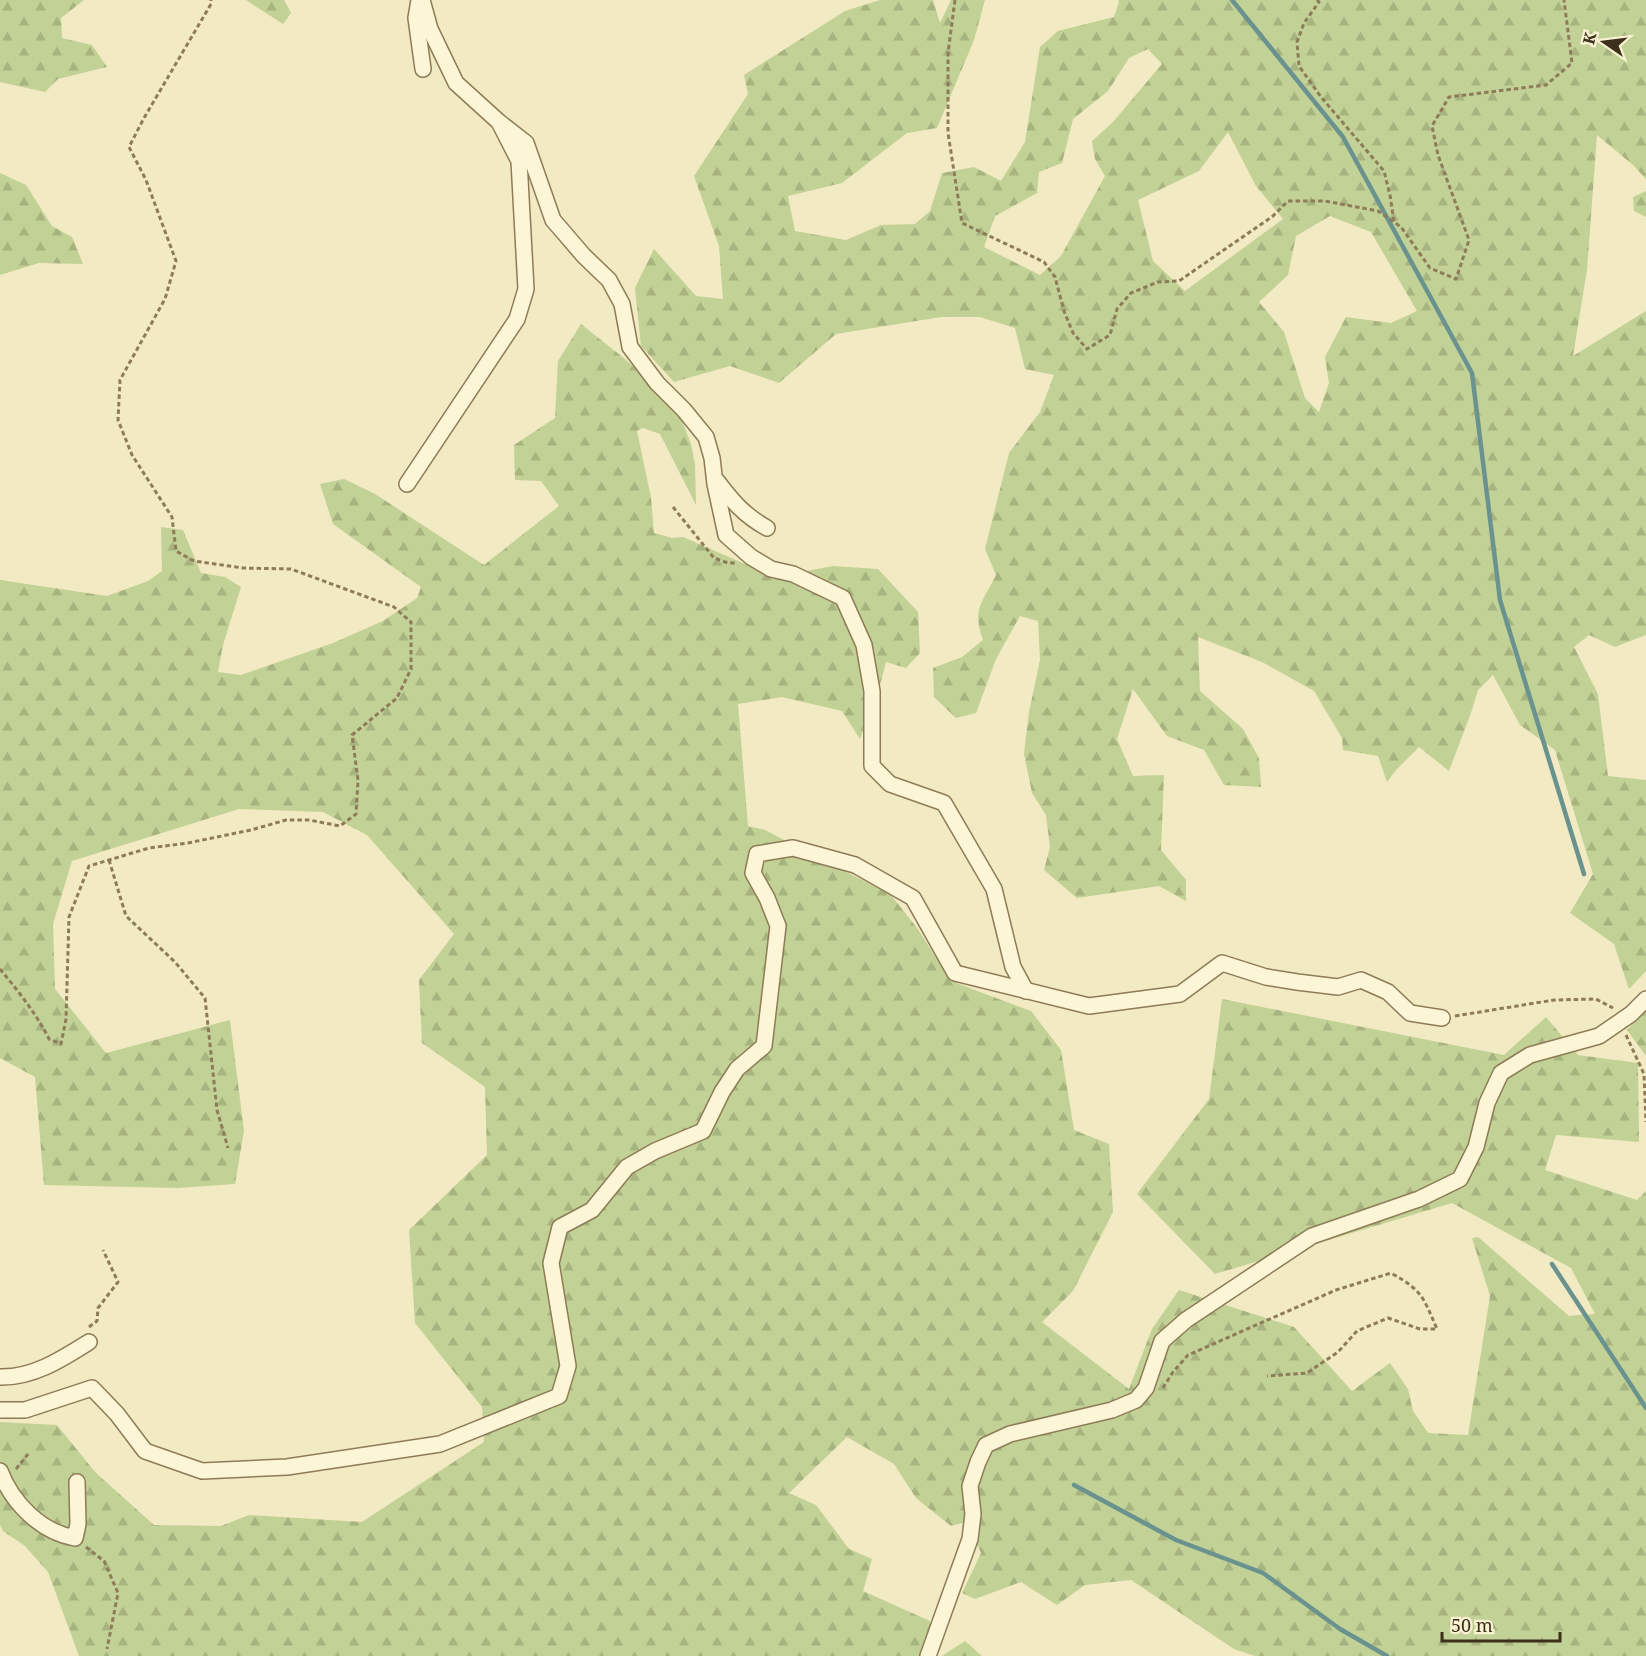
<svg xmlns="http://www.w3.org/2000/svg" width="1646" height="1656" viewBox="0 0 1646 1656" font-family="'Noto Serif',serif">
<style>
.forest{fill:url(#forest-firs);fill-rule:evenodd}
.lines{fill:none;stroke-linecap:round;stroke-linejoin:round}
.stream{stroke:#6a938f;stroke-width:4.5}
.minor-casing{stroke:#8e7b57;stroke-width:18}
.path{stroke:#8e7b57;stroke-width:3;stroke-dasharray:4.5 3;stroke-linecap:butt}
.minor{stroke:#fcf5d6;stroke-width:15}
</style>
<defs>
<pattern id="forest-firs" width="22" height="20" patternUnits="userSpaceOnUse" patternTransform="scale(1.5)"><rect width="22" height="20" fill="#c2d195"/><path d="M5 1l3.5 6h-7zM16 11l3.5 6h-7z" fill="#a8b480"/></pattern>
</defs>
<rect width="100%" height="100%" fill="#f2eac2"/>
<g class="forest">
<polygon points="0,0 84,0 61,18 62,38 92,45 107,67 58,79 45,92 0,82"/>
<polygon points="246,0 284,0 291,13 283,24"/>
<path d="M880 0H933L940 23 951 0H985L974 40 937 128 907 133 842 183 788 196 795 231 846 240 881 225 915 224 930 211 942 173 974 167 1001 181 1025 142 1040 47 1058 31 1114 17 1119 2 1118 0H1646V179L1633 165 1597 135 1587 270 1573 356 1646 311V635L1615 647 1589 635 1574 647 1598 694 1608 776 1646 780V971L1629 989 1614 944 1570 913 1593 874 1555 750 1520 725 1493 675 1478 690 1471 713 1449 771 1419 747 1396 770 1387 782 1378 756 1343 750 1342 738 1314 691 1262 662 1198 637 1200 691 1243 729 1259 758 1261 787 1224 785 1204 750 1167 736 1133 689 1117 739 1133 776 1164 775 1161 850 1186 880V901L1159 886 1077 898 1044 870 1050 847 1046 815 1032 793 1024 754 1029 712 1040 660 1038 621 1020 616 996 659 976 713 956 718 934 697 933 668 962 657 983 640C972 609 982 603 996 575L985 549 1009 453 1040 412 1054 375 1025 369 1015 328 980 317H941L836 334 779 383 730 366 674 382 641 346 635 288 654 249 696 296 723 299 719 246 694 176 748 94 744 75 845 11ZM1148 49 1162 64 1113 122 1092 141 1095 159 1105 176 1061 256 1040 275 984 247 995 216 1037 193 1039 172 1062 163 1073 119 1108 91 1129 58ZM1228 132 1256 186 1283 219 1185 291 1153 261 1138 200 1199 171ZM1330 216 1371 232 1417 311 1391 323 1346 317 1325 357 1329 383 1319 412 1305 398 1284 332 1259 302 1288 275 1296 236Z"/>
<polygon points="0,173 26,185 52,226 72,237 83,264 39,263 0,275"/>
<polygon points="1646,191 1646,217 1634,211 1633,197"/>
<polygon points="581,324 625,359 677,408 691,444 695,464 696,505 660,434 643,428 637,431 651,498 654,533 672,538 683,537 775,577 833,566 878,569 918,612 920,653 906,668 886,662 881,681 860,739 842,711 782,697 738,704 748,826 765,830 891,895 917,928 951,981 1031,1011 1061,1050 1074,1130 1109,1144 1113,1212 1073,1291 1042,1322 1129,1389 1152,1329 1179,1290 1294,1327 1352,1391 1390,1363 1408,1389 1413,1411 1428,1433 1468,1435 1490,1296 1472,1238 1478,1237 1569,1316 1595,1314 1571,1268 1452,1203 1215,1274 1137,1194 1209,1099 1222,999 1504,1055 1546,1017 1578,1055 1638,1063 1639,1142 1556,1135 1545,1170 1637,1200 1646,1191 1646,1656 1255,1656 1234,1649 1131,1580 1085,1585 1057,1605 1021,1582 975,1599 962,1593 981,1553 966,1522 951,1526 916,1498 894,1464 847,1437 789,1493 816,1505 849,1549 872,1559 863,1591 930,1621 937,1656 79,1656 48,1572 25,1546 3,1531 0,1525 0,1422 57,1425 95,1472 154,1525 221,1526 249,1515 362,1522 484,1442 482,1407 415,1323 409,1230 487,1155 485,1087 422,1043 419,980 454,934 367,835 323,812 239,809 72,861 53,924 55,989 106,1053 230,1020 244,1131 235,1184 178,1188 44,1185 35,1077 0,1058 0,580 107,596 148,581 162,571 161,527 183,530 201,573 225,577 241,587 223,645 218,672 241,675 333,643 383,621 417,598 421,587 333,524 320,484 344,479 375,494 484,565 559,506 541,481 515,480 514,445 555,418 558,361"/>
<polygon points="1646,1010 1646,1056 1627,1030"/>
<polygon points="965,1641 982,1656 942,1656"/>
</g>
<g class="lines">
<g class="stream">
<polyline points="1232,0 1343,137 1472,373 1500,600 1584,874"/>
<polyline points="1552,1264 1646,1408"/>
<polyline points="1074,1485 1176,1540 1263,1573 1340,1629 1387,1656"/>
</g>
<g class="minor-casing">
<g id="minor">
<polyline points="419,0 416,18 423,69"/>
<polyline points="499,122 526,143 553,220 584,256 609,280 622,304 630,347 657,383 684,410 706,437 712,458 715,484 726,535 751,557 771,569 793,574 843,598 864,645 872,691 872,766 890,784 944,803 994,889 1013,967 1026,991"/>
<path d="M717 481C733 502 744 515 767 528"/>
<polyline points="407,484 517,319 526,289 519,161 499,122 456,83 430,29 422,0"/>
<path d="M0 1377C33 1378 62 1359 89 1342"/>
<polyline points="0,1410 25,1410 92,1388 117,1414 145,1451 202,1471 287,1467 440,1444 559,1396 568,1366 551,1263 560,1227 592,1210 627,1167 655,1151 703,1131 722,1092 737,1069 764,1046 778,926 767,898 753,873 757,854 793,848 855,865 913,898 955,973 1089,1006 1180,994 1222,963 1266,977 1297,982 1338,987 1361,980 1388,992 1410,1013 1442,1018"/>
<path d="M0 1471C12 1503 41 1532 75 1538L78 1524 77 1482"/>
<polyline points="928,1656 970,1539 973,1514 970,1486 978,1462 986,1445 1010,1434 1112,1410 1136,1400 1146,1388 1162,1341 1186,1320 1312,1236 1419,1199 1460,1179 1476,1147 1487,1103 1501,1073 1530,1055 1599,1036 1631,1014 1646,999"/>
</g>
</g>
<g class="path">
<polyline points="955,0 948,53 948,133 962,223 1044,262 1055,277 1064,311 1073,333 1087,349 1110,335 1117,309 1131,293 1158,282 1179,281 1273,216 1288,201 1325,201 1378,211 1401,227 1430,268 1456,279 1469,240 1438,155 1432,126 1449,97 1546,85 1572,63 1564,0"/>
<polyline points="1317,0 1319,2 1304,23 1297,42 1299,66 1321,97 1384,171 1390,195 1394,222"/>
<polyline points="673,507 714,558 728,563 735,563"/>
<polyline points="109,860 126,916 175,962 205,998 217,1110 228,1148"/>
<path d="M0 969C18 991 36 1013 49 1039L61 1044 66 1019 69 917 89 866 149 848 188 843 251 830 286 820H309L340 826 356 814 358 780 352 735 397 698 411 669V622L394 607 291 569 243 568 194 561 176 551 172 517 132 455 118 420 120 380 165 299 176 261 146 180 129 147 144 118 211 4V0"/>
<polyline points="1455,1016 1554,1000 1596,999 1613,1008"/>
<polyline points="1626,1035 1644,1074 1646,1122"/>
<polyline points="89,1327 97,1321 98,1308 118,1282 103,1250"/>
<path d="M1163 1388 1173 1372 1188 1355 1336 1290 1391 1273C1423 1291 1423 1297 1437 1329H1420L1388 1318 1357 1331 1338 1352 1307 1373 1267 1376"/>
<polyline points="16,1469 28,1454"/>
<polyline points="86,1547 104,1561 118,1593 107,1649"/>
</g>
<use href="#minor" class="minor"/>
</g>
<g transform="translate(1604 42) rotate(284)" stroke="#f9f2d2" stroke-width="4.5" paint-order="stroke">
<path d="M0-4.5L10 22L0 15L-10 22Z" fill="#3c301d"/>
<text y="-9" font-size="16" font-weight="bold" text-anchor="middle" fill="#3c301d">K</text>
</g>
<path d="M1442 1632v9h118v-9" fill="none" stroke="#3c301d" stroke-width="3"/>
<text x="1451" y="1632" font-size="18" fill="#3c301d" stroke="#f9f2d2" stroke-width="4.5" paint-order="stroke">50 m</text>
</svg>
